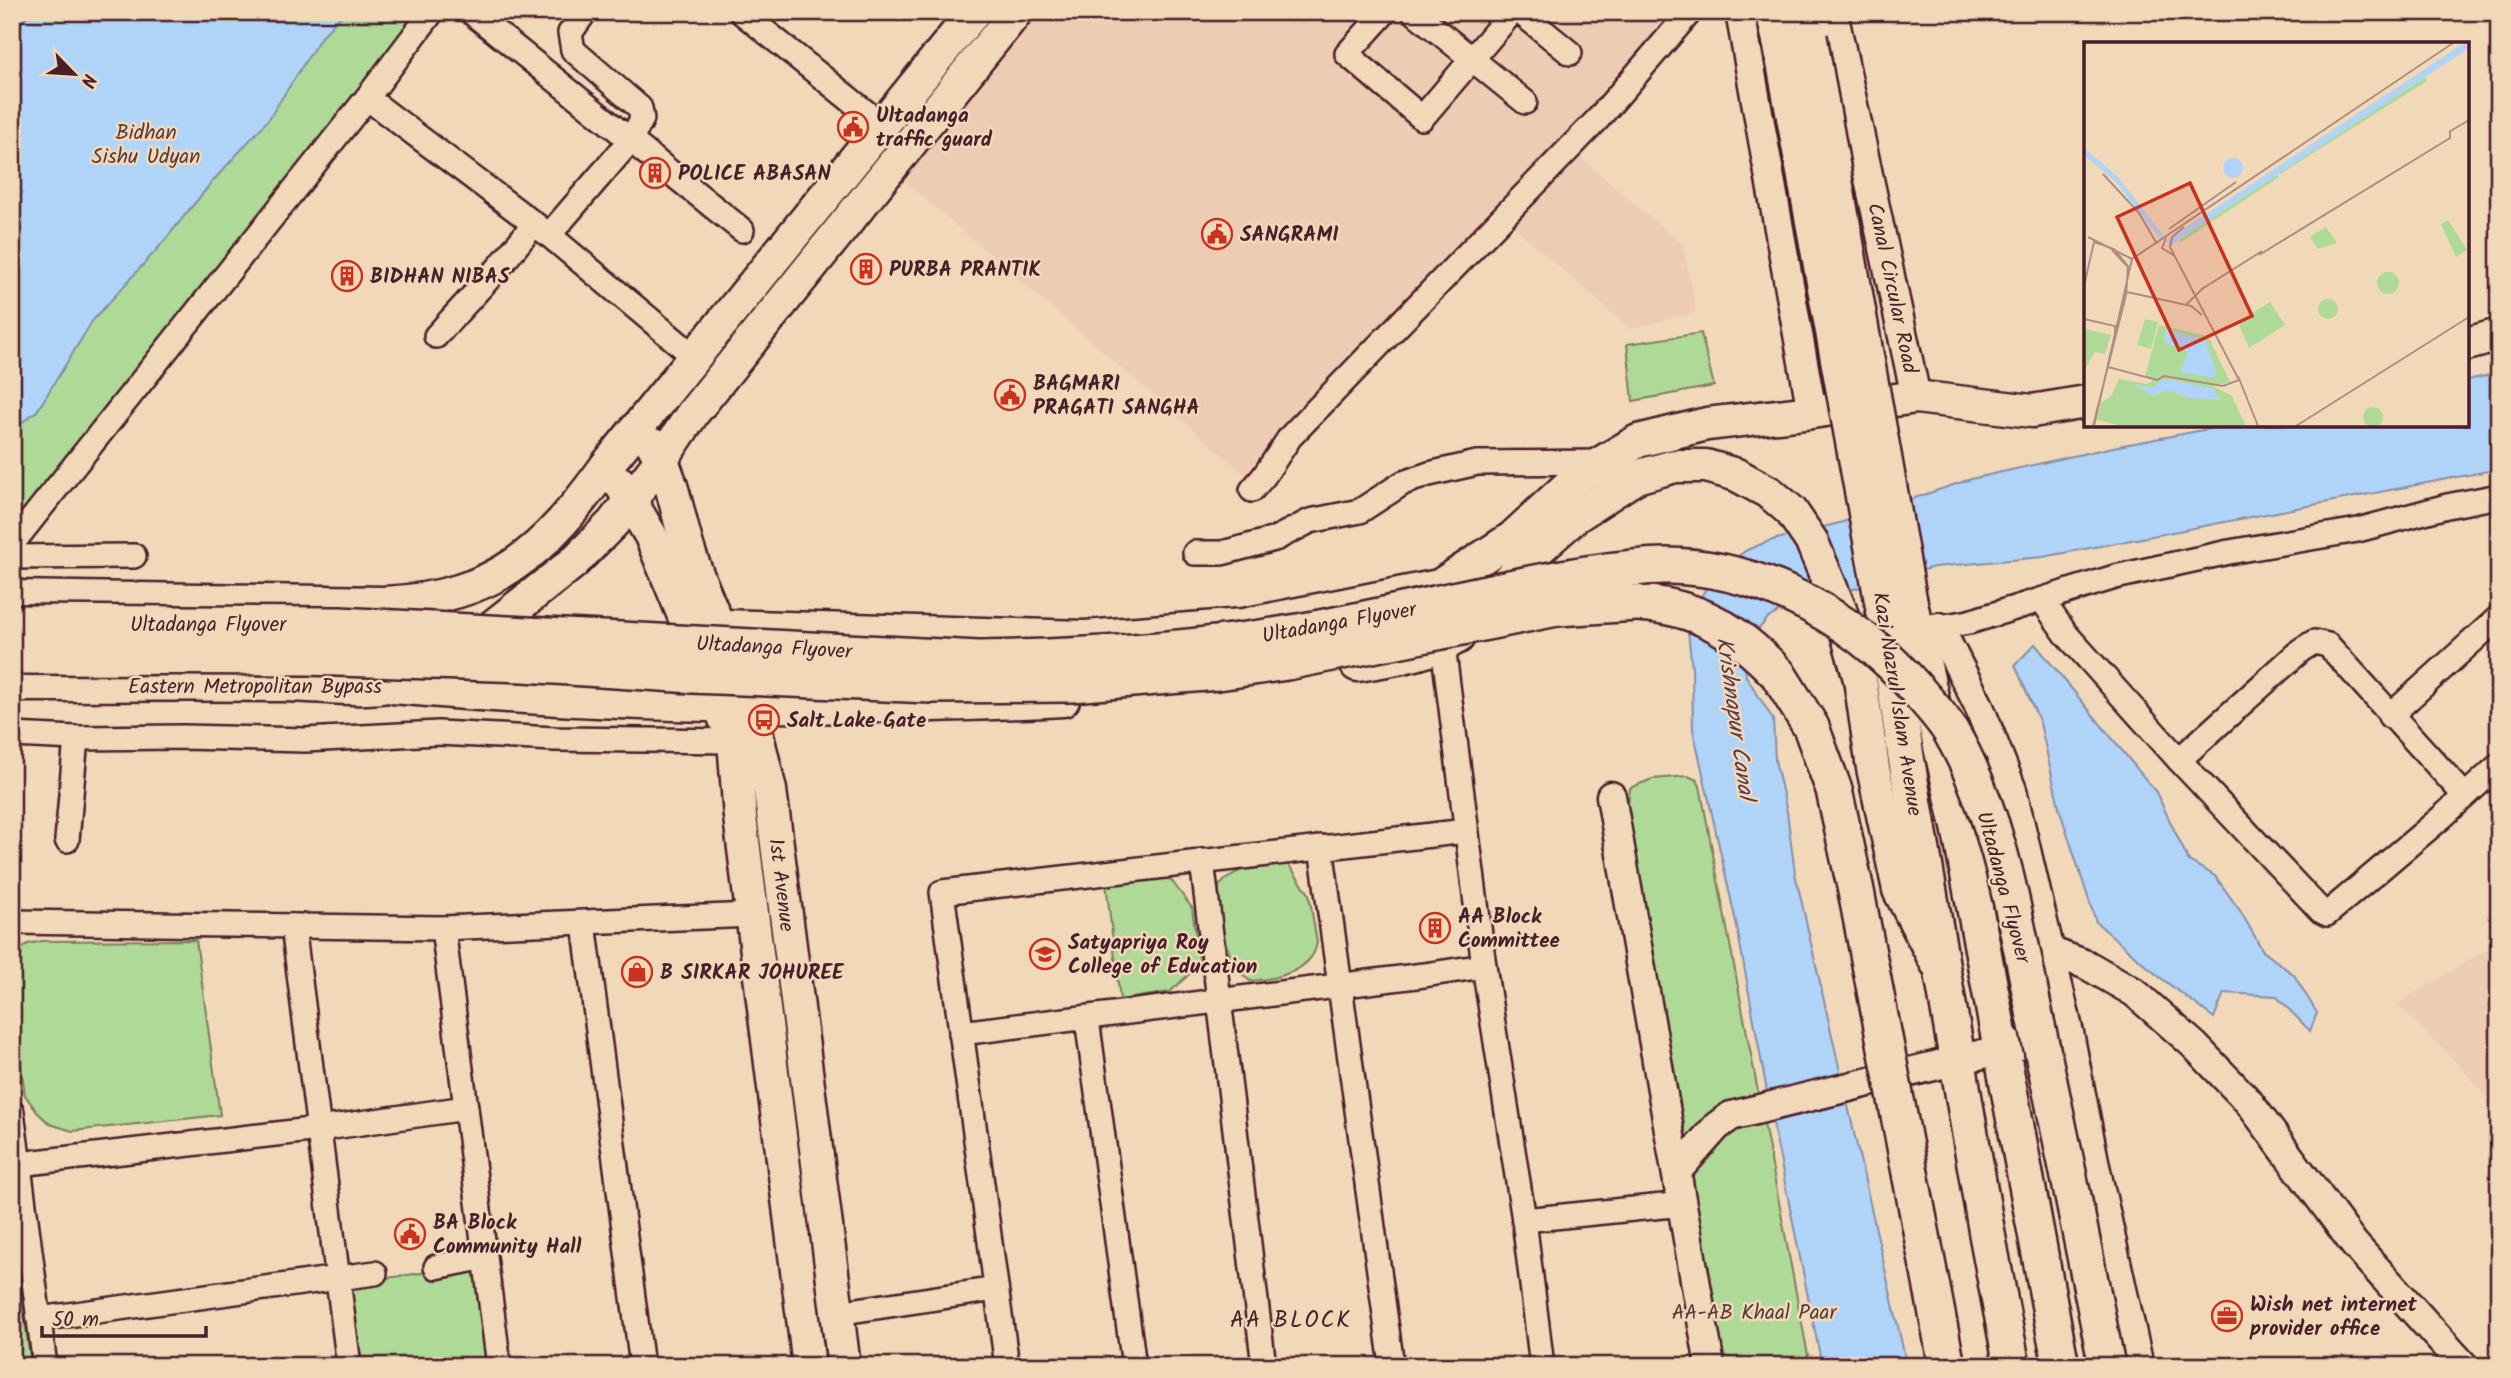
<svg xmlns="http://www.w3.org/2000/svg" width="2511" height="1378" viewBox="0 0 2511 1378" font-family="Kalam,sans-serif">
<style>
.built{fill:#eecbb3}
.green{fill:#afd996;stroke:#7c7c60;stroke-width:2}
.water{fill:#afd4f8;stroke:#878ca6;stroke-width:2}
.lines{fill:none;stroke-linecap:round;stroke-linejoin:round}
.minor-casing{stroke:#4a1f2b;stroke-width:28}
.tertiary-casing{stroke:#4a1f2b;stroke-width:33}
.secondary-casing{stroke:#4a1f2b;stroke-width:37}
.primary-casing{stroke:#4a1f2b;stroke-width:40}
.minor{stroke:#f1d8b9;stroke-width:23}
.tertiary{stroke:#f1d8b9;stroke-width:28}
.secondary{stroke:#f1d8b9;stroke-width:32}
.primary{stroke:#f1d8b9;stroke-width:35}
.primary-bridge-casing{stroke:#4a1f2b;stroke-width:40;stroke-linecap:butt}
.primary-bridge{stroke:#f1d8b9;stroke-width:35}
.labels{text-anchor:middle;stroke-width:5;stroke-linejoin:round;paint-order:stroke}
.poi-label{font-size:21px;font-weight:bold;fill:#4a1f2b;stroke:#f1d8b9;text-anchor:start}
.park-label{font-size:21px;fill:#593b3b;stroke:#f1d8b9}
.street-label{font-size:21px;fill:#4a1f2b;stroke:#f1d8b9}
.water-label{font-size:23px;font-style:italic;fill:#593a4a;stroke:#f1d8b9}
.neighbourhood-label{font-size:23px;letter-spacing:2px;fill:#4a1f2b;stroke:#f1d8b9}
.inset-river{fill:none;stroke:#afd4f8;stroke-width:3.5}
.inset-road{fill:none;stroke:#ae8e80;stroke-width:2}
.view{fill:#c8321e;fill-opacity:0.15;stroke:#c8321e;stroke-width:3.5}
.inset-edge{fill:none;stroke:#4a1f2b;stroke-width:3.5}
</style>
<rect width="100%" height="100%" fill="#f1d8b9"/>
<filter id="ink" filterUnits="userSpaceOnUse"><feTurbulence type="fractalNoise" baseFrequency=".0143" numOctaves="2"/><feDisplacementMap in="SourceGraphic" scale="14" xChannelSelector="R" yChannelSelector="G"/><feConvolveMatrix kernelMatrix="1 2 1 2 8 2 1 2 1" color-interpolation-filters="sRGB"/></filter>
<g filter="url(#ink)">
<g class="built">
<polygon points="1031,12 1673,12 1254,482 901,178"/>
<polygon points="1576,154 1683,245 1696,312 1630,329 1511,224"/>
<polygon points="2499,942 2499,1116 2465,1071 2397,1004"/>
</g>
<g class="green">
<polygon points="12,12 419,12 12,528"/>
<polygon points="1701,333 1714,386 1633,401 1627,344"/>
<polygon points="1688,776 1697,780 1700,786 1810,1366 1717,1366 1626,817 1630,788 1652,779"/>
<path d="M1288 864 1309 894 1317 943C1312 972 1275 979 1250 981 1226 964 1216 915 1219 886 1239 864 1260 866 1288 864Z"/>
<polygon points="1168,876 1192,908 1200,964 1170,992 1120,1000 1106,883"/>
<polygon points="196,940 220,1115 72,1131 50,1124 37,1112 25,1095 12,998 12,957 28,944 42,941"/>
<polygon points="12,1229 31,1366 12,1366"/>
<polygon points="481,1264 494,1366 357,1366 347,1284"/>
</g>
<g class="water">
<polygon points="31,12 345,12 321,37 268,120 212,182 160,246 93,320 37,411 12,430 12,32"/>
<polygon points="2499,373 2499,469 2043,557 1934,567 1785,608 1767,619 1749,641 1744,659 1746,676 1773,719 1775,760 1787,812 1795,873 1907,1366 1822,1366 1772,1119 1736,922 1693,729 1692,668 1688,632 1702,595 1712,579 1726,564 1747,550 1769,541 1843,522 1971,479 2113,447 2230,425 2467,425 2467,380"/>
<polygon points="2035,644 2156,792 2189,861 2215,876 2241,912 2263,951 2294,975 2317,1013 2310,1031 2276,996 2224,993 2214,1018 2157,975 2096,922 2060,811 2040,723 2015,665"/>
</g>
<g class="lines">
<g class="minor-casing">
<g id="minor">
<polyline points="471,12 742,230"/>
<polyline points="741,12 883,126"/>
<polyline points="1385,12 1347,54 1422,118 1512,12"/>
<polyline points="1414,12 1525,102"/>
<polyline points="1520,12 1570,53"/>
<polyline points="367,98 549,235 696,358"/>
<polyline points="549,235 630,141 642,119 640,108 573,50 570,33 585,12"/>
<polyline points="436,336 501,265 534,224"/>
<polyline points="1252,490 1264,476 1290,437 1597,120 1690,12"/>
<polyline points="12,544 367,98 432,12"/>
<polyline points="1195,553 1222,553 1275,539 1310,521 1360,511 1403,483 1429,474 1477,463 1603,462"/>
<polyline points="12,557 134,556"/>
<polyline points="2042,600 2066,634 2179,760 2321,911 2327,914 2442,817 2499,765"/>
<polyline points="1939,627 1969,622 2115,577 2229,552 2358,530 2447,506 2499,496"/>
<polyline points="1441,630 1484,966 1524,1220 1542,1366"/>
<polyline points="2390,716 2499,617"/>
<polyline points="12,735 76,738 184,737 305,740 438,733 555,739 734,741"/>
<polyline points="2179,760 2301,650 2314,642 2328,645 2465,796"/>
<polyline points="67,840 76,738"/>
<polyline points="1321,847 1392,1366"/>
<polyline points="1202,861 1264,1366"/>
<polyline points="12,922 443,928 752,915"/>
<polyline points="584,923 642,1366"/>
<polyline points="293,926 349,1366"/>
<polyline points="443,928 499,1366"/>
<polyline points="1087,1019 1134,1366"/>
<polyline points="961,1033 1424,975 1484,966"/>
<polyline points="12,1112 45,1366"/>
<polyline points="19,1164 319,1129 466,1108"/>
<polyline points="1524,1220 1683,1204"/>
<polyline points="436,1267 485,1257"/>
<polyline points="837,1313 996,1289"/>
<polyline points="39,1319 375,1273"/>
<polyline points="1007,1366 942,892 1466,831"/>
</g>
</g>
<g class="tertiary-casing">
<g id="tertiary">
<polyline points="1740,12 1812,412"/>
<polyline points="1833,12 1916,397"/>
<polyline points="1915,631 1939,627 1978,704 2012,790 2069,1033 2095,1166 2139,1366"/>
<polyline points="1611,796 1710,1366"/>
<polyline points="2052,952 2087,965 2134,992 2194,1045 2248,1101 2354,1244 2464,1366"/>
<polyline points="1677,1171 1717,1126 1731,1116 2060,1035"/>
</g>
</g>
<g class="secondary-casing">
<g id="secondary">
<polyline points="2467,344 2499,335"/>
<path d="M653 445C674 478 677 516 689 552 699 582 713 612 725 642"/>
<polyline points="620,483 651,536 696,645"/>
<path d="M12 597 385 603C497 597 544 552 607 465L974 12"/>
<polyline points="1489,600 1533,554 1576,516 1636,477 1675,466 1706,466 1737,475 1770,493 1791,511 1812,542 1841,612 1860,679 1873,768 1899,890 1936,962"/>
<polyline points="688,625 1085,637 1244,625 1439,586 1512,538 1579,476 1638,441 1707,424 1812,412 1916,397 2032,411 2086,402"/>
<polyline points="473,642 573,563 613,523 662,459 693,413 1016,12"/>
<path d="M1357 665C1392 659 1427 655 1458 637"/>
<path d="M12 685C103 685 194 684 284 685 326 685 371 695 411 680"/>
<path d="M393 687C615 707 839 712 1063 700"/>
<polyline points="742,687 750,706 770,790 844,1366"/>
<polyline points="713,690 734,741 740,817 809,1366"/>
</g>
</g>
<g class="primary-casing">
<g id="primary">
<polyline points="1774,12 1781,43"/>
<polyline points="1804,12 1809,37"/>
<polyline points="1909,601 1960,829 2061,1366"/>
<path d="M1637 603C1698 606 1737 631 1778 674"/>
<polyline points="1884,609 1905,751 1987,1234 2012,1366"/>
</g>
</g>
<use href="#minor" class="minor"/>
<use href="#tertiary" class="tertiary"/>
<use href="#secondary" class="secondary"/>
<use href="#primary" class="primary"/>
<g class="primary-bridge-casing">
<g id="primary-bridge">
<polyline points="1809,37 1909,601"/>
<polyline points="1781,43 1884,609"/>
<path d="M12 623 339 625 978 659C1083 657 1188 651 1292 633 1406 614 1519 580 1634 568 1742 555 1850 612 1919 692 1930 705 1942 717 1951 732 2001 819 2015 919 2035 1016 2060 1132 2084 1249 2107 1366"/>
<polyline points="12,656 306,657 524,664 692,675 931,685 1071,684 1218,672 1287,662 1557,608 1637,603"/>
<polyline points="1778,674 1811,727 1834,790 1856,891 1947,1366"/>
</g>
</g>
<use href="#primary-bridge" class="primary-bridge"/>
</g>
</g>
<defs>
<g id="civic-ring" transform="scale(1.575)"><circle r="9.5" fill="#f1d8b9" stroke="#c8321e" stroke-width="1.5"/><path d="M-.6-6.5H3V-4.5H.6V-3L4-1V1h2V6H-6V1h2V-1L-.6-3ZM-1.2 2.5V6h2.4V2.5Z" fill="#c8321e"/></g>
<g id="building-ring" transform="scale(1.575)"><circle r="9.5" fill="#f1d8b9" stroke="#c8321e" stroke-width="1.5"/><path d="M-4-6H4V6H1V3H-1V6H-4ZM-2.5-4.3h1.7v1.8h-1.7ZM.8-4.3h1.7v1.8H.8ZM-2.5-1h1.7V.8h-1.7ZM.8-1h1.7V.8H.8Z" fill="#c8321e"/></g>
<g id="bus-ring" transform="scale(1.575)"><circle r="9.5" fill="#f1d8b9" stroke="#c8321e" stroke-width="1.5"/><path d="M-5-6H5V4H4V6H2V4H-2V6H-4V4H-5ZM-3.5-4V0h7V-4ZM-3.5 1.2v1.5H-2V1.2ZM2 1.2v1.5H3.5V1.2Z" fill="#c8321e"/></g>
<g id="university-ring" transform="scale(1.575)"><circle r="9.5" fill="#f1d8b9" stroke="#c8321e" stroke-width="1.5"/><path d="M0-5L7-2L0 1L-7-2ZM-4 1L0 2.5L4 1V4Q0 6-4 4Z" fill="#c8321e"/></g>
<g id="shop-ring" transform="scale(1.575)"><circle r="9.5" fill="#f1d8b9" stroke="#c8321e" stroke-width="1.5"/><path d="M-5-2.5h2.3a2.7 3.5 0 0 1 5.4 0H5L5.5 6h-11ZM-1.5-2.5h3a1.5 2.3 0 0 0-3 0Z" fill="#c8321e"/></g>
<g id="office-ring" transform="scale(1.575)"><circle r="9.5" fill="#f1d8b9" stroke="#c8321e" stroke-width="1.5"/><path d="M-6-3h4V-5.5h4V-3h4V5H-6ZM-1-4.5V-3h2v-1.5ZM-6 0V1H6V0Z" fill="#c8321e"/></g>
</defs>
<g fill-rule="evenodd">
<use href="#civic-ring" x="853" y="127"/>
<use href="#building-ring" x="655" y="173"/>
<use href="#civic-ring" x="1217" y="234"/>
<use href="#building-ring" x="866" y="269"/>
<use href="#building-ring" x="347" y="276"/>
<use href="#civic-ring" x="1010" y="395"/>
<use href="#bus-ring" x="764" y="720"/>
<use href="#building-ring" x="1435" y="928"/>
<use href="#university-ring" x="1045" y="954"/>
<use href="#shop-ring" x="637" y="972"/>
<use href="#civic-ring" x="410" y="1234"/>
<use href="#office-ring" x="2227" y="1316"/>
</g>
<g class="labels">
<g class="poi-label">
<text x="876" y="122">Ultadanga<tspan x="876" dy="24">traffic guard</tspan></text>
<text x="678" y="180">POLICE ABASAN</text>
<text x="1240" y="241">SANGRAMI</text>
<text x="889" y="276">PURBA PRANTIK</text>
<text x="370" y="283">BIDHAN NIBAS</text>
<text x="1033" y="390">BAGMARI<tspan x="1033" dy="24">PRAGATI SANGHA</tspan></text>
<text x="787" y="727">Salt Lake Gate</text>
<text x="1458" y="923">AA Block<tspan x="1458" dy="24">Committee</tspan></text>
<text x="1068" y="949">Satyapriya Roy<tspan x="1068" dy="24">College of Education</tspan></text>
<text x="660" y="979">B SIRKAR JOHUREE</text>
<text x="433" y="1229">BA Block<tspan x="433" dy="24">Community Hall</tspan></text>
<text x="2250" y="1311">Wish net internet<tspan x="2250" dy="24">provider office</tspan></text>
</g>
<g class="park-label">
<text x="146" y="139">Bidhan<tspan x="146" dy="24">Sishu Udyan</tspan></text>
<text x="1754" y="1319">AA-AB Khaal Paar</text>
</g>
<g class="street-label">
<text transform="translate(1893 288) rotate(78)" y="7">Canal Circular Road</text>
<text transform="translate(1339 622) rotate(-10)" y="7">Ultadanga Flyover</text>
<text x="208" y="631">Ultadanga Flyover</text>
<text transform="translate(774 647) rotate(3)" y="7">Ultadanga Flyover</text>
<text x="255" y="693">Eastern Metropolitan Bypass</text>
<text transform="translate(1898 704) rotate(81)" y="7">Kazi Nazrul Islam Avenue</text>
<text transform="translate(782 885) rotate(83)" y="7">1st Avenue</text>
<text transform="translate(2004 887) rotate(75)" y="7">Ultadanga Flyover</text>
</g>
<g class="water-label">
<text transform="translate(1736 718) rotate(82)" y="8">Krishnapur Canal</text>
</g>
<g class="neighbourhood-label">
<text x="1291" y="1327">AA BLOCK</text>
</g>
</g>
<g transform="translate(2084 42)">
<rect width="385" height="385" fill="#f1d8b9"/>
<path d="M342 35 343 39 196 132 195 129ZM191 131 195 135 96 201 95 198ZM364 178 383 208 372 215 357 182ZM242 185 253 201 234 207 226 195ZM293 241a11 11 0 1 1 22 0a11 11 0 1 1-22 0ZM234 267a10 10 0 1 1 20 0a10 10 0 1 1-20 0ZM186 260 201 283 165 306 154 280ZM61 277 74 280 67 307 53 303ZM75 283 124 294 146 340 129 344 148 354 162 384H38L13 378 17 361 28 353 35 337 63 342 69 339 61 334ZM1 287 27 293 21 312 11 310 0 329ZM279 375a10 10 0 1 1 20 0a10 10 0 1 1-20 0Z" fill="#afd996"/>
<path d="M380 1 385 6 87 203 72 192 32 140 0 113V106L35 136 83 198ZM139 126a10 10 0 1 1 20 0a10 10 0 1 1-20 0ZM82 287 121 298 132 329 130 336 96 330 104 310 80 300ZM80 337 129 346 136 358 105 356 83 348 69 354 51 343 69 345Z" fill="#afd4f8"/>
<path class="inset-river" d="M142 164 220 112"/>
<path class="inset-road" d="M365 90 385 78M19 132 55 171 73 202M100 185 88 195 86 205 155 338M85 187 152 140M4 195 48 217M82 196 78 206 91 214M28 208 43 224M175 213 366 96V90M0 244 10 200 30 207 44 224 42 253 9 384M43 250 107 264 118 273M102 263 118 247 178 209M0 277 31 284V294M24 325 73 338 80 334 139 344 155 338M154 334 174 384M10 384 48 217 369 1M212 384 385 275"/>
<path class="view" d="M106 141 168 274 95 308 33 175Z"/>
<rect width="385" height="385" class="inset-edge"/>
</g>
<rect width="2511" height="1378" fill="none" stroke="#f1d8b9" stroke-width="42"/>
<rect x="21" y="21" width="2469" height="1336" fill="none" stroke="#4a1f2b" stroke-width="2.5" filter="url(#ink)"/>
<g transform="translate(74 74) rotate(115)" stroke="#f1d8b9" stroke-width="5" paint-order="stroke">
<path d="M0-5L12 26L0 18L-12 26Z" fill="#4a1f2b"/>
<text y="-10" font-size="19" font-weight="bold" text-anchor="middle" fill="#4a1f2b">N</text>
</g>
<path d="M42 1326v10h164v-10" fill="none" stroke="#4a1f2b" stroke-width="3.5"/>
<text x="52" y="1326" font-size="21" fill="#4a1f2b" stroke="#f1d8b9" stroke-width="5" paint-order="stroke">50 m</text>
</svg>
